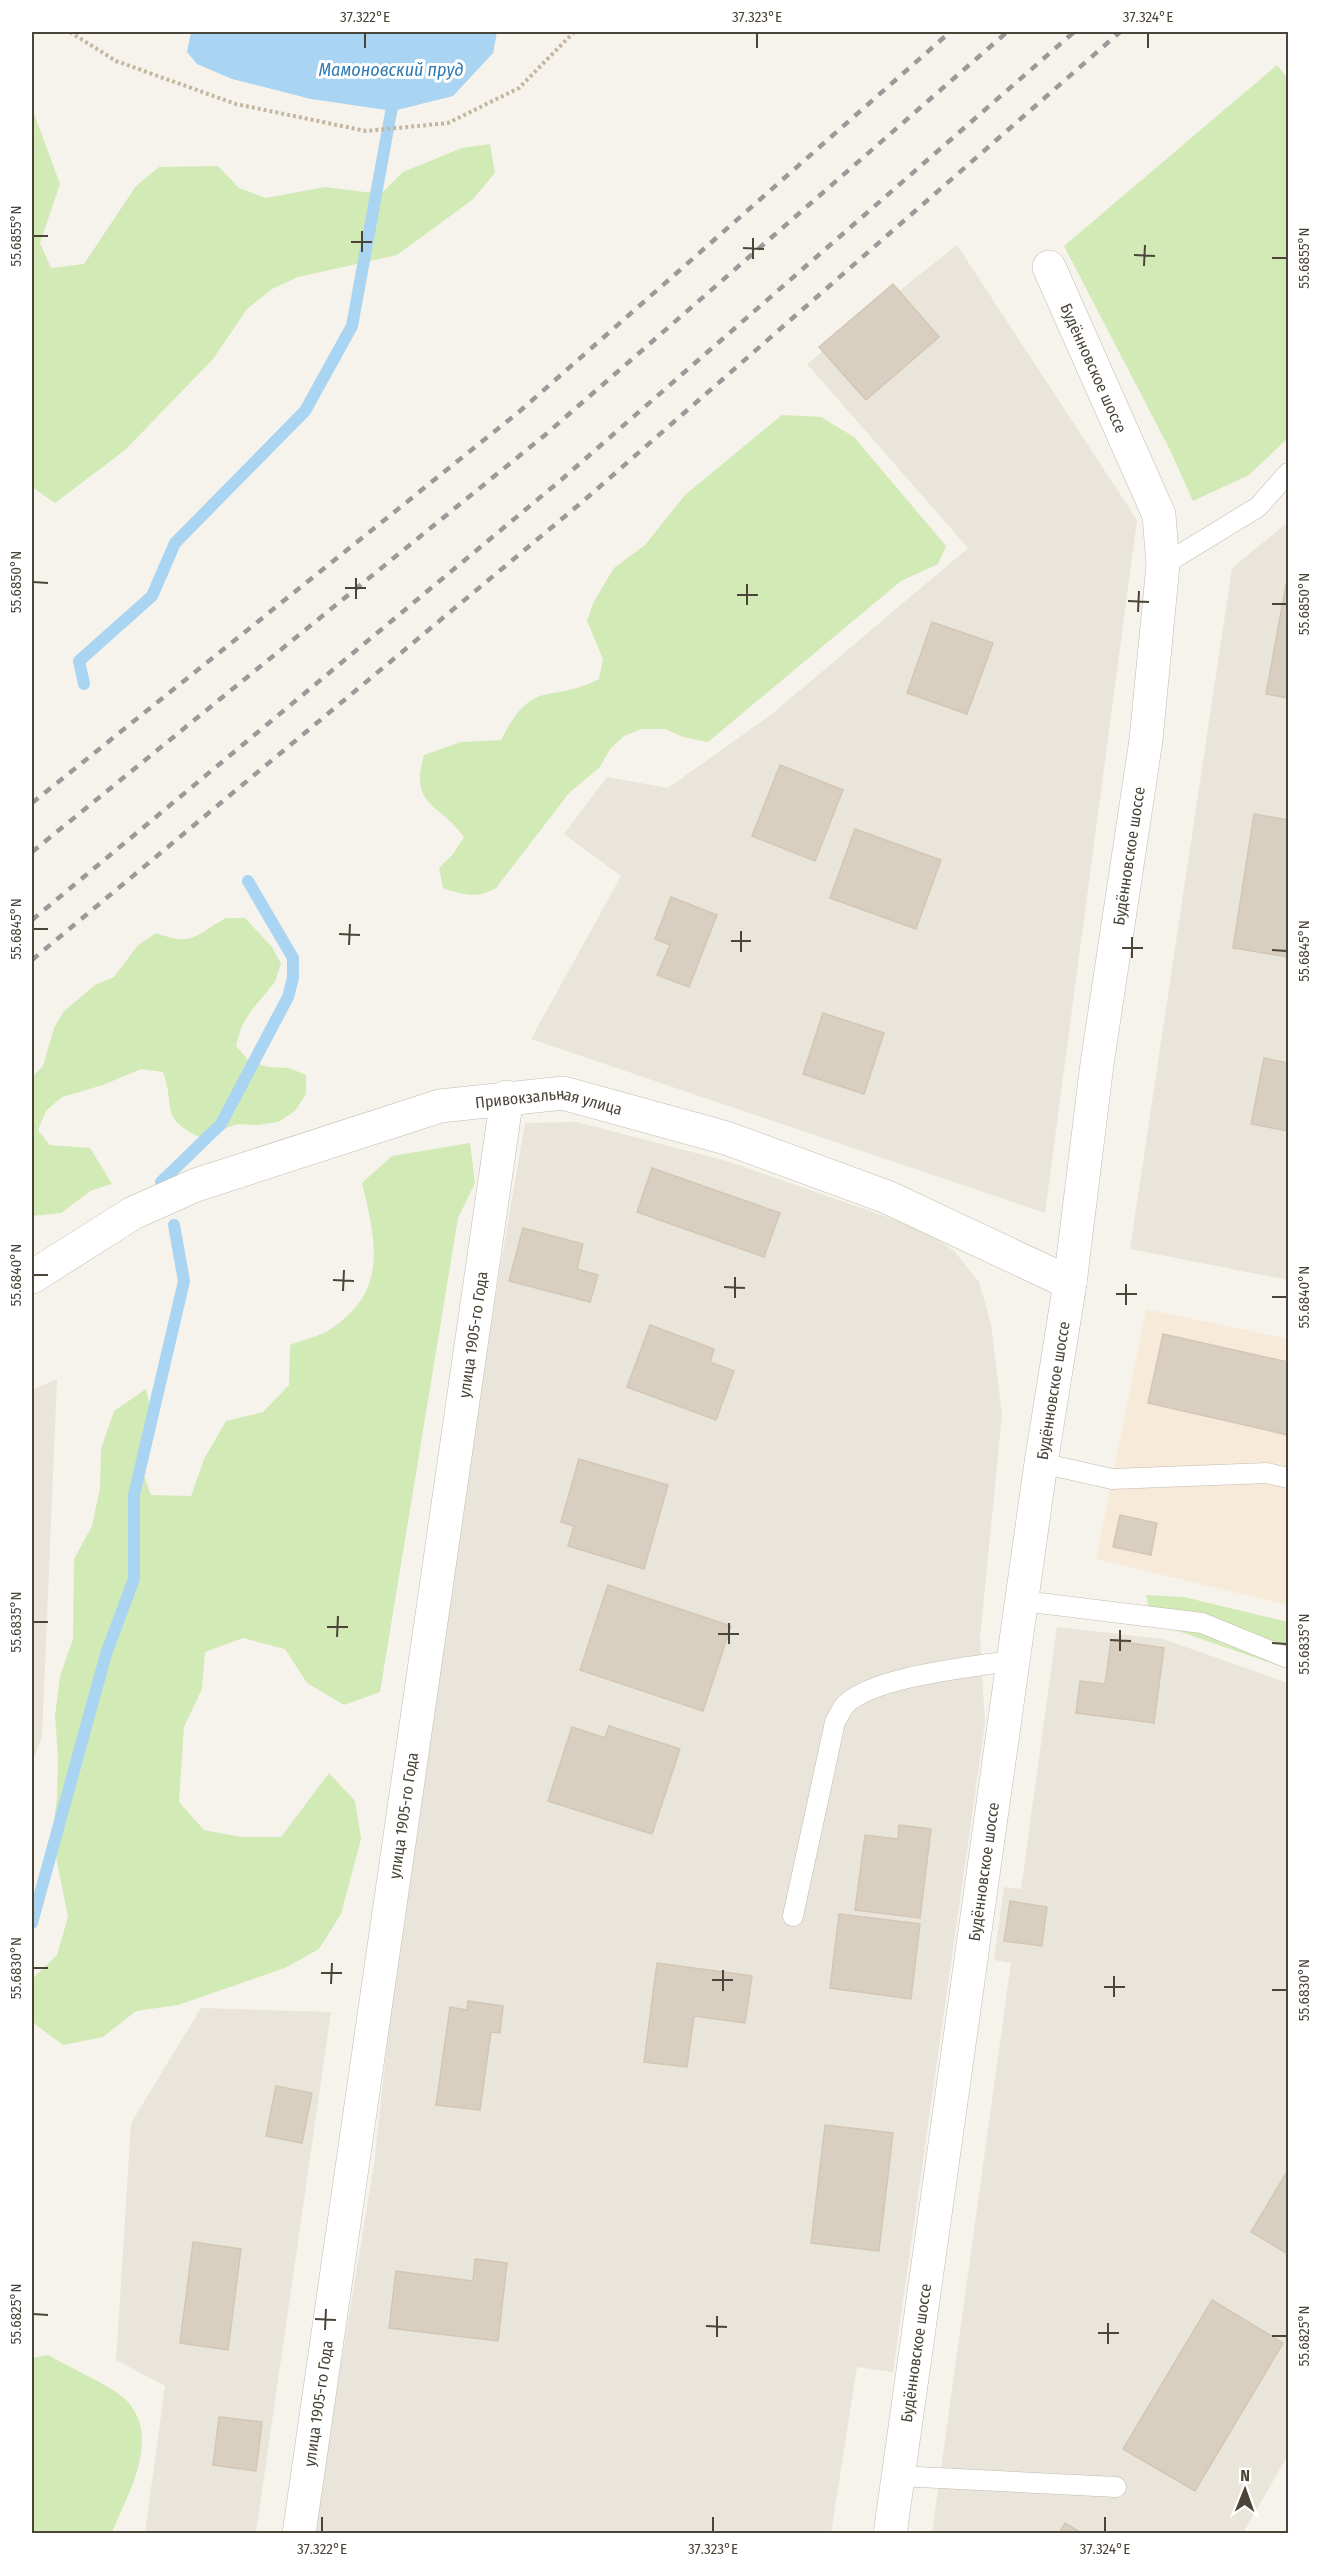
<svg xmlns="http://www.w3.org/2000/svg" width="1320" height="2565" viewBox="0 0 1320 2565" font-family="'Fira Sans Condensed',sans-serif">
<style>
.residential{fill:#eae5da}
.commercial{fill:#f7ead8}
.green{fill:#d2eab5}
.water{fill:#a9d4f2}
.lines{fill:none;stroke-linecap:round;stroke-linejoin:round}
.stream{stroke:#a9d4f2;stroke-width:12}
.building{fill:#d8cfc1;stroke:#d3c7b4;stroke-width:1.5}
.service-casing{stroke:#c2bbae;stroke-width:21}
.minor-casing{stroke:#c2bbae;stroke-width:34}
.path{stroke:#c4b79f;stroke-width:4;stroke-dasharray:3 3;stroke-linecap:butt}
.service{stroke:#fff;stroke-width:20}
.minor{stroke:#fff;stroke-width:33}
.rail{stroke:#9a9a9a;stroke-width:4.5;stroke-dasharray:8 8;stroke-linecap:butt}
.ticks{fill:none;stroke:#4b4439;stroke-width:2}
.labels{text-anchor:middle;stroke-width:6;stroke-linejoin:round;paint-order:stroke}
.street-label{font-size:16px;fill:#4b4439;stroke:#fff}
.water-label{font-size:18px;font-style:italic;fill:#2e7ab2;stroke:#fff}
.neatline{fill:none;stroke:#4b4439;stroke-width:2}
.ticks-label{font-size:15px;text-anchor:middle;fill:#4b4439}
</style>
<rect width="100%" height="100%" fill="#f6f3ec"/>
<g class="residential">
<polygon points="957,245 1137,520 1045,1213 531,1039 621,876 564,834 607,777 668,788 772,714 968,548 807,364"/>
<polygon points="1288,522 1288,1280 1130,1249 1232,568"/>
<polygon points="577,1122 730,1162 924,1230 955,1252 979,1282 991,1324 1002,1415 980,1638 985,1723 893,2372 857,2367 831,2533 313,2534 374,2164 414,1799 458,1515 525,1123"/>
<polygon points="57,1379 42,1737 32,1762 32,1390"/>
<polygon points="1057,1627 1163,1639 1288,1683 1288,2455 1243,2533 932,2534 1011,1963 994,1960 1004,1887 1021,1889"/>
<polygon points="201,2008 331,2012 256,2533 145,2533 165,2386 116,2360 131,2123"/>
</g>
<polygon class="commercial" points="1146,1309 1288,1339 1288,1605 1096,1559"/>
<g class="green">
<polygon points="1277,65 1288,79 1288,438 1249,475 1193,501 1170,450 1064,246"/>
<polygon points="32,108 60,184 40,243 51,268 84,264 136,186 159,167 218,166 239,188 266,198 325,187 381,194 403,172 462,148 490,144 495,173 472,200 397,255 298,277 272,289 247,309 213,359 125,450 55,503 32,487"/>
<path d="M782 415 821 417 854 437 946 546 938 564 901 581 708 742 683 737 665 729H642L624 736 610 749 600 767 569 793 496 888C477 899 463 895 443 888L439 868 453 854 464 837C439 802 409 807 424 755L461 742 501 740C534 676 548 705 599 679L603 659 587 621 593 603 614 568 645 545 685 495Z"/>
<path d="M226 918H245L272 947 281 964 275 982 250 1012 241 1028 236 1046 249 1061 268 1067 289 1068 306 1075V1094L295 1111 278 1122 258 1125 238 1124 199 1137C158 1116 176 1107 163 1072L141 1069 103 1085 62 1097 46 1111 38 1130 50 1145 90 1148 112 1184 92 1190 61 1213 32 1216V1077L43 1066 54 1028 64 1011 95 985 114 977 138 945 156 933C194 947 195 935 226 918Z"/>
<path d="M470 1143 475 1183 458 1218 380 1692 344 1705 307 1683 285 1649 243 1638 205 1652 202 1689 184 1727 179 1802 204 1830 242 1837H281L329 1773 355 1801 361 1839 341 1914 319 1949 285 1968 178 2005 136 2011 103 2037 63 2045 32 2022V1979L57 1955 68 1917 52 1837 57 1798 58 1756 55 1716 60 1676 73 1639 74 1559 92 1526 100 1488 101 1449 114 1411 146 1389 154 1426 139 1462 151 1495 191 1496 204 1459 226 1421 263 1412 289 1385 290 1345C302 1340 318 1337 329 1330 389 1292 376 1242 362 1183L392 1156Z"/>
<polygon points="1146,1595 1184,1597 1288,1622 1288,1669 1152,1622"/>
<path d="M48 2355C65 2365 113 2387 125 2399 163 2437 128 2493 112 2533H32V2358Z"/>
</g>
<polygon class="water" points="191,32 497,32 493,53 453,96 393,111 311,99 232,79 197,64 187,52"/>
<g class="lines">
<g class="stream">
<polyline points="84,684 79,661 152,596 175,543 305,411 352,326 394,96"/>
<polyline points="161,1182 221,1124 288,997 293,978 293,958 248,881"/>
<polyline points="32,1923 106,1654 134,1579 134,1495 184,1281 174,1225"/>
</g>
</g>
<g class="building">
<polygon points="893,284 939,337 866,400 819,347"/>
<polygon points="1287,579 1288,579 1288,698 1266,694"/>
<polygon points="932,622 993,643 967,714 907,693"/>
<polygon points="780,765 843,790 815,861 752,836"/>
<polygon points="1254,814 1288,820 1288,957 1233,948"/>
<polygon points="855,829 941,860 916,929 830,898"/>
<polygon points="671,897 717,915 689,987 657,975 670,945 655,939"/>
<polygon points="823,1013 884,1033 864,1094 803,1074"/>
<polygon points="1264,1058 1288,1063 1288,1131 1251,1124"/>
<polygon points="652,1168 780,1213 764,1257 637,1212"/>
<polygon points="523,1228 583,1244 577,1269 598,1275 590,1302 509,1281"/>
<polygon points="650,1325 714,1349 710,1362 734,1371 716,1420 627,1387"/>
<polygon points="1163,1334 1288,1362 1288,1435 1148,1403"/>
<polygon points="579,1459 668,1485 644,1569 568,1546 574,1526 561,1522"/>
<polygon points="1120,1515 1157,1523 1151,1555 1113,1547"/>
<polygon points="608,1585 731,1626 703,1711 580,1670"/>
<polygon points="1111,1640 1164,1648 1154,1723 1076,1713 1080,1681 1105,1684"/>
<polygon points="609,1726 680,1749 652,1834 548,1801 572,1727 605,1738"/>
<polygon points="899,1825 931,1829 920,1918 855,1910 865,1835 898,1839"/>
<polygon points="1010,1901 1047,1907 1042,1946 1004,1941"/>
<polygon points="839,1914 920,1924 911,1999 830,1988"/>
<polygon points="657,1963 752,1976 745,2023 694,2016 687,2067 644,2062"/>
<polygon points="468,2001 503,2006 500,2033 491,2032 480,2110 436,2105 450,2007 467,2010"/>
<polygon points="276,2086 312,2093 302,2143 266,2136"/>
<polygon points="825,2125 893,2133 879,2251 811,2243"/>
<polygon points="1288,2170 1288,2254 1251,2232"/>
<polygon points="193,2242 241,2249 228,2350 180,2343"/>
<polygon points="475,2259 507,2263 498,2341 389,2328 396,2271 473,2281"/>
<polygon points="1212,2300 1283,2343 1195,2491 1123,2449"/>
<polygon points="219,2417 262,2422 256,2471 213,2465"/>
<polygon points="1065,2523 1083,2534 1059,2534"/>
</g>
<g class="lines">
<g class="service-casing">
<g id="service">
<polyline points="1163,565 1258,507 1288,473"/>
<polyline points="1041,1463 1112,1479 1267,1473 1288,1478"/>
<polyline points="1023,1601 1202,1623 1288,1658"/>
<path d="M793 1916 835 1722C838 1717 841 1710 845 1705 873 1676 974 1667 1015 1660"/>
<polyline points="898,2476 1116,2487"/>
</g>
</g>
<g class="minor-casing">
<g id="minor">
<path id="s1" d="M32 1277 133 1213 196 1185 440 1106 563 1093 726 1138 887 1197 1070 1283"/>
<path id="s2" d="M299 2534 507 1097"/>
<path id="s3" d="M890 2534 1041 1463 1070 1283 1097 1064 1146 740 1163 565 1159 515 1049 267"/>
</g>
</g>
<polyline class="path" points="70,32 116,61 236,104 366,131 448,123 519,88 574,32"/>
<use href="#service" class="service"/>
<use href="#minor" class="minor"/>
<g class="rail">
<polyline points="32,803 520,411 950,32"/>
<polyline points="32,852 545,435 1007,32"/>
<polyline points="32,920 561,480 1074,32"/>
<polyline points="32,960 581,503 1120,32"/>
</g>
</g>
<path class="ticks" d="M365 48V33M757 48V33M1148 48V33M33 236H48M351 242H372M743 248 764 249M362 252V231M1134 255 1155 256M1272 258H1287M753 259V238M1144 266 1145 245M33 582 48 583M345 588H366M737 595H758M356 599V578M1128 601 1149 602M1272 604H1287M747 605V584M1138 612 1139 591M33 929H48M339 934 360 935M731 941H751M349 945 350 924M1122 948H1143M1272 950 1287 951M741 952V931M1132 958V937M33 1275H48M333 1280 354 1281M724 1287 745 1288M343 1291 344 1270M1116 1294H1137M1272 1297H1287M735 1298V1277M1126 1305V1284M33 1622H48M327 1627H348M718 1634H739M337 1637 338 1616M1110 1640 1131 1641M1272 1643 1287 1644M729 1644V1623M1120 1651V1630M33 1968H48M321 1973H342M712 1980H733M331 1984 332 1963M1104 1987H1125M1272 1990H1287M723 1991V1970M1114 1997V1976M33 2314 48 2315M315 2319 336 2320M706 2326 727 2327M325 2330 326 2309M1098 2333H1119M1272 2336H1287M717 2337V2316M1108 2344V2323M322 2532V2517M713 2532V2517M1105 2532V2517"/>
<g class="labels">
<g class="street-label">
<text transform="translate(1094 368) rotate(66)" y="6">Будённовское шоссе</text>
<text dy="6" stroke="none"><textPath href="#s3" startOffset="1695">Будённовское шоссе</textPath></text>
<text dy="6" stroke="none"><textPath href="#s1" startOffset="555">Привокзальная улица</textPath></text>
<text dy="6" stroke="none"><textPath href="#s2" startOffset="1212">улица 1905-го Года</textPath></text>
<text dy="6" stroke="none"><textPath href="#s3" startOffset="1155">Будённовское шоссе</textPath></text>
<text dy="6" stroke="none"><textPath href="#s2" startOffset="726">улица 1905-го Года</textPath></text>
<text dy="6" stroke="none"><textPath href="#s3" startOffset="669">Будённовское шоссе</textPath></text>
<text dy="6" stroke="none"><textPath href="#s3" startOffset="183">Будённовское шоссе</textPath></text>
<text dy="6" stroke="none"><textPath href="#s2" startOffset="132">улица 1905-го Года</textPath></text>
</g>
<g class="water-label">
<text x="391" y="76">Мамоновский пруд</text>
</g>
</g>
<rect width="1320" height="2565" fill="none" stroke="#ffffff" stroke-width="66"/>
<g transform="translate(1245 2490) rotate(1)" stroke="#ffffff" stroke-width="4.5" paint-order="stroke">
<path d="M0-4.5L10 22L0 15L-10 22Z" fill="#4b4439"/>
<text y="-9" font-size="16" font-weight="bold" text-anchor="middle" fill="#4b4439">N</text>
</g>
<rect x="33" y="33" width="1254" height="2499" class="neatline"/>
<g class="ticks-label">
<text x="365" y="22">37.322°E</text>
<text x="757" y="22">37.323°E</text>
<text x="1148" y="22">37.324°E</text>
<text transform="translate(16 236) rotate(-90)" y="5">55.6855°N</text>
<text transform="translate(1304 258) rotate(-90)" y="5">55.6855°N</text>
<text transform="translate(16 582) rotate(-90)" y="5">55.6850°N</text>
<text transform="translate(1304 604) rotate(-90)" y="5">55.6850°N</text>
<text transform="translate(16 929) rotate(-90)" y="5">55.6845°N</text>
<text transform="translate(1304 951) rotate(-90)" y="5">55.6845°N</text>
<text transform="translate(16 1275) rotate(-90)" y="5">55.6840°N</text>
<text transform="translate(1304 1297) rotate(-90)" y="5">55.6840°N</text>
<text transform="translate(16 1622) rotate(-90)" y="5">55.6835°N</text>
<text transform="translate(1304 1644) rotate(-90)" y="5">55.6835°N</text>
<text transform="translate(16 1968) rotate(-90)" y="5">55.6830°N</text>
<text transform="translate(1304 1990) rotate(-90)" y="5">55.6830°N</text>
<text transform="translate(16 2314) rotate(-90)" y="5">55.6825°N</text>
<text transform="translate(1304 2336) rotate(-90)" y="5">55.6825°N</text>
<text x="322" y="2554">37.322°E</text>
<text x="713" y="2554">37.323°E</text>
<text x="1105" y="2554">37.324°E</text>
</g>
</svg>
